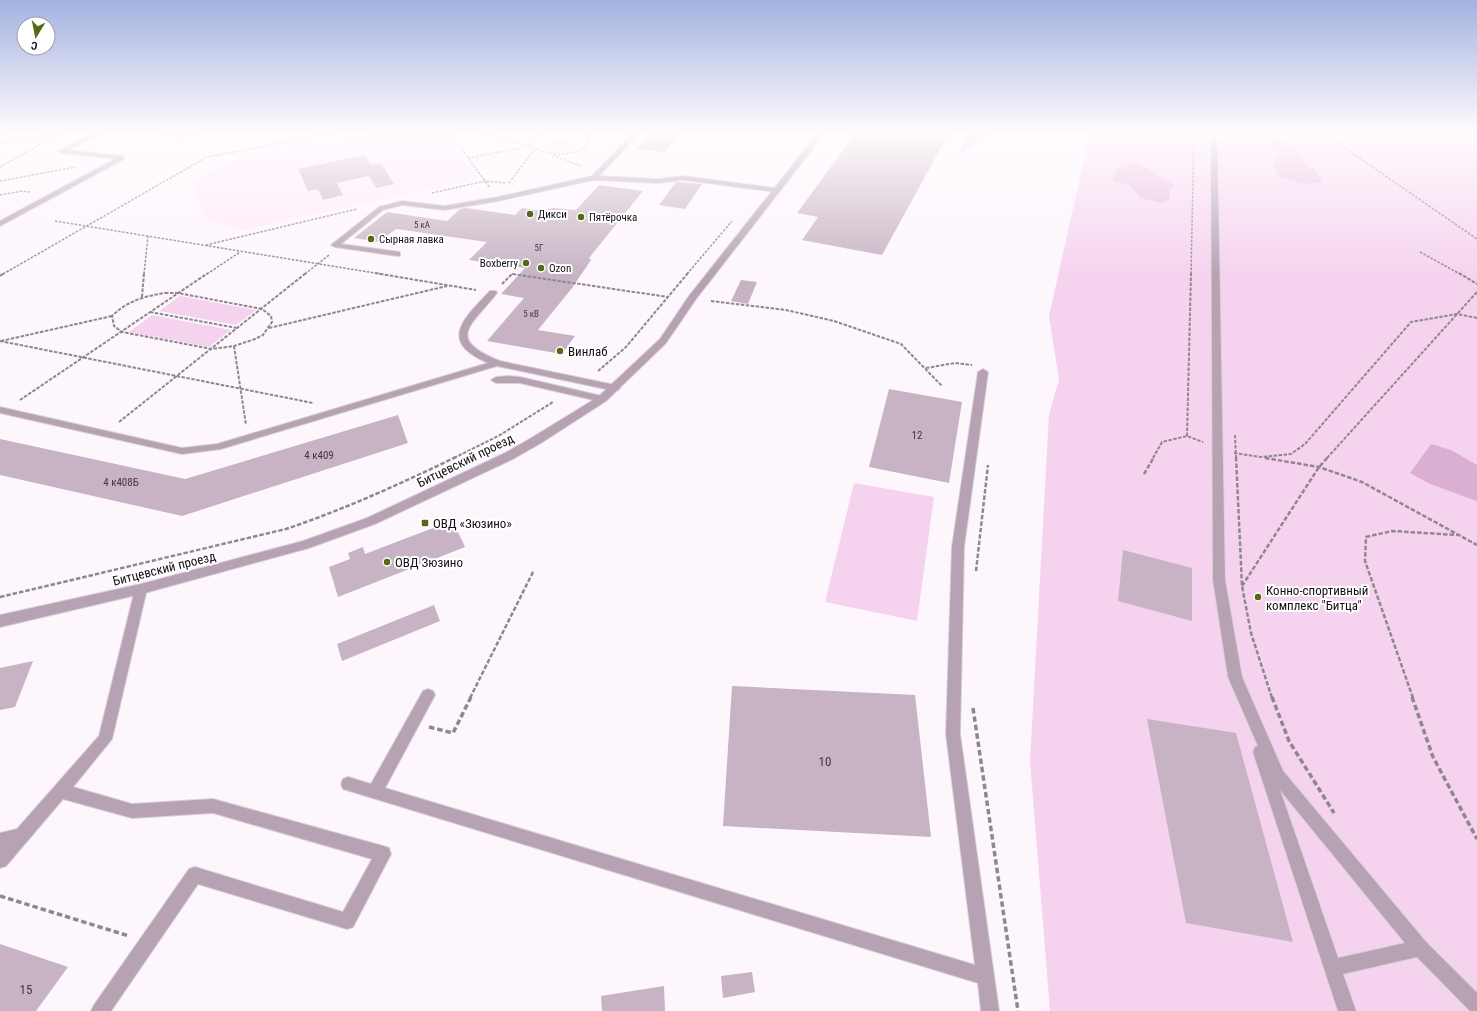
<svg xmlns="http://www.w3.org/2000/svg" width="1477" height="1011" viewBox="0 0 1477 1011" font-family="'Roboto Condensed',sans-serif">
<style>
.built{fill:#ffe9fa}
.green{fill:#f5d3ee}
.forest{fill:#e5b8dc}
.water{fill:#dbaed3}
.building{fill:#c7b3c3}
.lines{fill:none;stroke-linecap:round;stroke-linejoin:round}
.minor-tunnel{stroke:#dbd3da;stroke-width:8;stroke-dasharray:8 4;stroke-linecap:butt}
.service-casing{stroke:#d9d1d8;stroke-width:2}
.minor-casing{stroke:#d9d1d8;stroke-width:2}
.path-far3{stroke:#8f878e;stroke-width:1.5;stroke-dasharray:2.5 1.5;stroke-linecap:butt}
.path-far2{stroke:#8f878e;stroke-width:2;stroke-dasharray:3.5 1.5;stroke-linecap:butt}
.path-far1{stroke:#8f878e;stroke-width:2.5;stroke-dasharray:4.5 2;stroke-linecap:butt}
.path{stroke:#8f878e;stroke-width:3.5;stroke-dasharray:5.5 3;stroke-linecap:butt}
.service{fill:#b6a2b2;fill-rule:evenodd}
.minor{fill:#b6a2b2;fill-rule:evenodd}
.poi-dot{fill:#556916;stroke:#fff;stroke-width:1.5}
.labels{text-anchor:middle;stroke-width:4;stroke-linejoin:round;paint-order:stroke}
.far-number-label{font-size:9px;fill:#423740}
.far-poi-label{font-size:11px;fill:#150e14;stroke:#fff;text-anchor:start}
.number-label{font-size:11px;fill:#423740}
.poi-label{font-size:13px;fill:#150e14;stroke:#fff;text-anchor:start}
.street-label{font-size:13px;fill:#150e14;stroke:#fff}
.near-number-label{font-size:13px;fill:#423740}
</style>
<rect width="100%" height="100%" fill="#fef6fd"/>
<polygon class="built" points="382,133 442,133 478,179 242,230 207,220 192,184 225,163"/>
<g class="green">
<polygon points="1090,133 1477,133 1477,1011 1050,1011 1030,761 1049,414 1059,380 1049,316"/>
<path d="M559 137 565 138 570 141C565 147 555 147 549 143L550 140Z"/>
<polygon points="180,296 256,310 236,325 159,311"/>
<polygon points="152,315 231,330 209,347 129,332"/>
<polygon points="854,483 934,497 917,621 825,602"/>
</g>
<g class="forest">
<polygon points="970,133 987,133 985,139 958,155"/>
<path d="M1273 137C1286 142 1301 148 1303 164L1314 169 1323 182 1304 184 1281 178 1273 166 1278 154 1266 139Z"/>
<polygon points="1137,163 1176,186 1169,188 1170,199 1161,203 1140,198 1130,185 1113,181 1116,170"/>
</g>
<polygon class="water" points="1431,444 1451,450 1477,465 1477,501 1430,484 1410,473"/>
<g class="building">
<polygon points="650,133 680,133 665,152 637,149"/>
<polygon points="856,133 949,133 882,255 802,240 818,217 797,213"/>
<polygon points="365,155 371,165 381,163 394,184 376,188 369,176 337,183 343,195 323,200 318,189 308,191 298,169"/>
<polygon points="676,182 702,184 685,209 659,205"/>
<polygon points="599,185 643,191 589,258 591,260 572,288 538,330 575,336 562,354 487,341 524,298 501,294 525,268 469,260 487,242 396,229 379,242 354,238 387,212 447,221 460,209 466,208 515,215 522,208 542,211 553,208 576,210"/>
<polygon points="741,280 757,282 748,304 731,301"/>
<polygon points="889,389 962,402 949,483 869,467"/>
<polygon points="398,415 408,443 182,516 0,475 0,439 185,479"/>
<polygon points="451,517 465,547 338,597 329,567 350,559 348,553 363,547 365,554 433,528 432,524"/>
<polygon points="1123,550 1192,568 1192,621 1118,601"/>
<polygon points="434,605 440,621 342,661 337,644"/>
<polygon points="33,661 15,707 0,710 0,668"/>
<polygon points="732,686 915,695 931,837 723,826"/>
<polygon points="1147,719 1236,733 1293,942 1186,923"/>
<polygon points="0,944 68,967 36,1011 0,1011"/>
<polygon points="752,972 755,992 723,998 721,976"/>
<polygon points="664,986 665,1011 602,1011 601,996"/>
</g>
<g class="lines">
<polyline class="minor-tunnel" points="0,135 9,133"/>
<g class="service-casing">
<g id="service">
<polygon points="93,133 102,133 68,150 122,156 124,157 124,159 0,226 0,221 115,159 61,153 58,151"/>
<polygon points="160,133 199,133 182,138"/>
<polygon points="633,133 640,133 599,176 658,179 683,176 775,188 778,190 775,192 683,180 658,183 594,180 498,201 444,210 402,205 383,210 341,244 400,252 400,256 397,256 335,247 331,245 379,207 402,201 444,206 498,197 592,176"/>
<path d="M1211 133H1217L1225 580 1242 677 1283 771 1426 942 1477 993V1011H1470L1417 957 1343 974 1356 1011H1338L1253 752 1255 747 1258 746 1228 677 1213 580ZM1280 790 1405 943 1338 958Z"/>
<path d="M490 291H496L497 293C472 325 444 339 500 361L615 385 620 388 618 390 615 391 497 366 221 449 182 454 0 413V407L182 448 217 444 488 363C438 342 463 319 490 291Z"/>
<polygon points="983,369 988,372 964,547 960,734 999,1011 981,1011 978,983 343,789 341,784 343,779 348,777 371,784 423,691 428,689 433,691 435,695 385,788 975,965 946,734 952,547 978,372"/>
<polygon points="508,376 520,377 602,396 607,399 602,402 520,383 496,383 491,380 496,377"/>
<polygon points="141,584 145,586 147,589 112,739 73,787 132,804 213,799 383,846 389,848 391,854 353,927 347,929 198,884 111,1011 91,1011 94,1005 189,869 195,867 343,912 372,859 213,813 132,818 63,799 6,866 0,868 0,833 17,829 99,736 135,589 137,586"/>
</g>
</g>
<g class="minor-casing">
<polygon id="minor" points="818,133 825,133 696,299 666,343 606,401 541,443 513,459 375,524 309,548 141,594 0,627 0,615 141,584 303,541 367,518 505,453 533,437 598,397 660,339 689,296"/>
</g>
<g class="path-far3">
<polyline points="450,133 490,188"/>
<polyline points="484,133 529,146"/>
<path d="M542 133C536 136 530 138 530 146 546 156 583 160 590 138L584 133"/>
<polyline points="1323,133 1477,239"/>
<polyline points="587,135 594,133"/>
<polyline points="0,143 59,133"/>
<polyline points="553,155 583,167"/>
<polyline points="468,158 530,146"/>
<polyline points="0,167 60,133"/>
<polyline points="0,181 76,167"/>
<polyline points="509,183 534,150"/>
<polyline points="432,193 485,181 506,183"/>
<polyline points="0,195 22,191 30,192"/>
<polyline points="55,221 381,274"/>
<polyline points="206,245 357,209"/>
<polyline points="1420,252 1460,274"/>
<polyline points="3,274 207,157 335,133"/>
<polyline points="144,274 148,236"/>
<polyline points="207,274 240,252"/>
<polyline points="305,274 329,255"/>
<polyline points="512,274 515,274"/>
<polyline points="687,274 732,221"/>
<polyline points="1191,274 1194,133"/>
</g>
<g class="path-far2">
<polyline points="375,273 476,290"/>
<polyline points="1459,273 1477,284"/>
<polyline points="0,276 4,273"/>
<polyline points="502,284 512,274 668,297"/>
<path d="M165 293H178L262 309 271 316 272 322 263 335 255 339 234 346 212 349 122 332 114 326 112 316C127 301 145 296 165 293Z"/>
<polyline points="142,297 144,273"/>
<polyline points="711,301 786,310 834,321 901,344 942,386"/>
<polyline points="150,312 237,328"/>
<polyline points="269,328 447,286"/>
<polyline points="0,341 313,403"/>
<polyline points="1,341 112,316"/>
<polyline points="234,346 246,425"/>
<polyline points="926,368 955,363 972,365"/>
<polyline points="598,371 626,347 688,273"/>
<polyline points="20,400 208,273"/>
<polyline points="119,422 306,273"/>
<polyline points="1235,435 1236,458"/>
<polyline points="1187,436 1191,273"/>
<polyline points="1234,453 1261,457 1291,454 1305,444 1411,322 1457,314 1477,318"/>
<polyline points="454,458 500,435 553,402"/>
<polyline points="1153,458 1162,442 1187,436 1203,442"/>
<polyline points="1327,458 1477,292"/>
</g>
<g class="path-far1">
<polyline points="1236,457 1242,586 1251,633 1272,698"/>
<polyline points="1265,458 1319,467 1362,482 1477,545"/>
<polyline points="1144,474 1154,457"/>
<polyline points="976,571 988,465"/>
<polyline points="1242,586 1319,467 1328,457"/>
<path d="M0 597 286 529C345 509 400 484 456 457"/>
<polyline points="470,698 534,570"/>
<polyline points="1413,698 1365,561 1366,537 1392,531 1457,535"/>
</g>
<g class="path">
<polyline points="1272,697 1289,741 1334,813"/>
<polyline points="1412,697 1433,757 1477,839"/>
<polyline points="973,708 1018,1011"/>
<polyline points="429,727 453,733 471,697"/>
<polyline points="0,896 129,936"/>
</g>
<use href="#service" class="service"/>
<use href="#minor" class="minor"/>
</g>
<linearGradient id="sky" x2="0" y2="1"><stop stop-color="#a3b2e0"/><stop offset="0.48" stop-color="#fffbfe"/><stop offset="1" stop-color="#fffbfe" stop-opacity="0"/></linearGradient>
<rect width="1477" height="275" fill="url(#sky)"/>
<g class="poi-dot">
<circle cx="530" cy="214" r="4"/>
<circle cx="581" cy="217" r="4"/>
<circle cx="371" cy="239" r="4"/>
<circle cx="526" cy="263" r="4"/>
<circle cx="541" cy="268" r="4"/>
<circle cx="560" cy="351" r="4"/>
<rect x="421" y="519" width="8" height="8" rx="2"/>
<circle cx="387" cy="562" r="4"/>
<circle cx="1258" cy="597" r="4"/>
</g>
<g class="labels">
<g class="far-number-label">
<text x="422" y="228">5 кА</text>
<text x="539" y="251">5Г</text>
<text x="531" y="317">5 кВ</text>
</g>
<g class="far-poi-label">
<text x="538" y="218">Дикси</text>
<text x="589" y="221">Пятёрочка</text>
<text x="379" y="243">Сырная лавка</text>
<text x="518" y="267" text-anchor="end">Boxberry</text>
<text x="549" y="272">Ozon</text>
</g>
<g class="number-label">
<text x="917" y="439">12</text>
<text x="319" y="459">4 к409</text>
<text x="121" y="486">4 к408Б</text>
</g>
<g class="poi-label">
<text x="568" y="356">Винлаб</text>
<text x="433" y="528">ОВД «Зюзино»</text>
<text x="395" y="567">ОВД Зюзино</text>
<text x="1266" y="595">Конно-спортивный<tspan x="1266" dy="15">комплекс "Битца"</tspan></text>
</g>
<g class="street-label">
<text transform="translate(465 460) rotate(-26)" y="5">Битцевский проезд</text>
<text transform="translate(164 568) rotate(-14)" y="5">Битцевский проезд</text>
</g>
<g class="near-number-label">
<text x="825" y="766">10</text>
<text x="26" y="994">15</text>
</g>
</g>
<g transform="translate(36 36) rotate(190)"><circle r="19" fill="#ffffff" stroke="#a19fa1"/>
<path d="M0-3L7 15L0 10L-7 15Z" fill="#556916"/>
<text y="-6" font-size="11" font-weight="bold" text-anchor="middle" fill="#150e14">С</text>
</g>
</svg>
